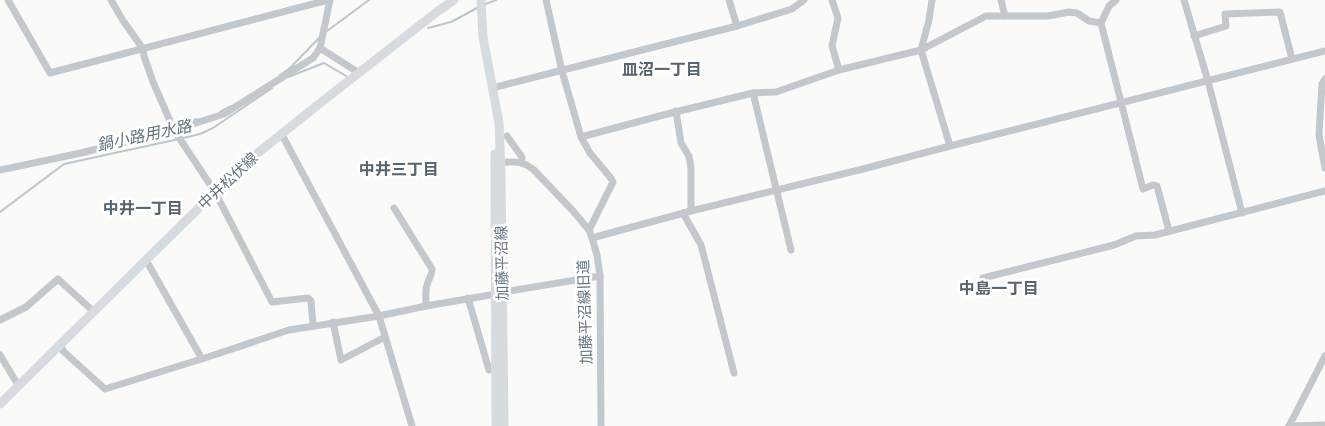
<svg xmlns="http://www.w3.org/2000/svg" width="1325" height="426" viewBox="0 0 1325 426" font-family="Manrope,'Noto Sans JP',sans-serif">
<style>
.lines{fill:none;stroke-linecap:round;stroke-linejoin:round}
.stream{stroke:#bbc7cb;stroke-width:2}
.minor{stroke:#c3c8cc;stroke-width:7}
.major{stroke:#d6dbdf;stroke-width:9}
.labels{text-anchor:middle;stroke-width:5;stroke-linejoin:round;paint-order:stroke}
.street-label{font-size:15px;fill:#657683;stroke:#fff}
.neighbourhood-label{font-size:16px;font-weight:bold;fill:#57646e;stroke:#fff}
.water-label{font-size:16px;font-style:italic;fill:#60757c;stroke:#fff}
</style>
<rect width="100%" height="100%" fill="#fafaf8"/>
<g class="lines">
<g class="stream">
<polyline points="483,5 496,0"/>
<polyline points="428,28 451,22 479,7"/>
<polyline points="327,31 369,0"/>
<polyline points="280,75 290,68 320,37"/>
<polyline points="288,77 324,63 346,76"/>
<polyline points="220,112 231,106"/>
<polyline points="175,125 197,119"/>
<polyline points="158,130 170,127"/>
<polyline points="183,138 200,134 213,128 272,88"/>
<polyline points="0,212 64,164 179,139"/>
</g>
<g class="minor">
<polyline points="8,0 50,73 328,0"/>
<polyline points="111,0 122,19 143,49 144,56 153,82 174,130 215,192 272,302 308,298 311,301 313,325"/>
<polyline points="330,0 320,48 359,73"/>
<polyline points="546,0 562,71 581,137 590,153 610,177 613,182 589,230"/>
<polyline points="729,0 737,26"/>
<polyline points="832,0 838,18 832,46 839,70"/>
<polyline points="932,0 929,20 921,50 950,146"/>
<polyline points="1001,0 1005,16"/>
<polyline points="1116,0 1109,6 1101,23 1143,189 1153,185 1157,186 1169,231"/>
<polyline points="1184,0 1208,81 1242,213"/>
<polyline points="1194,36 1226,26 1225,14 1280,12 1292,59"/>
<polyline points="1325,79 1322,84 1319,135 1325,168"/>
<polyline points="492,88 737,26 792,9 804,0"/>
<polyline points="753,93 791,250"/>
<polyline points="676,111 681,143 689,156 691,168 691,211"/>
<polyline points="281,133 379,316 412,426"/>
<polyline points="507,136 522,157 521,162"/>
<polyline points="581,137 667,114 753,93 776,92 839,70 921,50 986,16 1048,16 1069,12 1077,13 1089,21 1101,23"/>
<path d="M496 163C513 162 520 159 534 170L573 211 589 230 592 238 597 255 600 276 601 426"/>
<polyline points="0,170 81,153 174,130 224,114 313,58 320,48"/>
<path d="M394 208 432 269C432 276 429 278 427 285 425 291 426 299 426 306"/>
<polyline points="683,213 701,245 734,373"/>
<polyline points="592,238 691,211 863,169 950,146 1325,51"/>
<polyline points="146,260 202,359"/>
<polyline points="983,278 1114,245 1136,236 1155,235 1325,191"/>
<polyline points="503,292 600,276"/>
<polyline points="468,298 489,370"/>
<polyline points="0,320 26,307 58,279 94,312"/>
<polyline points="333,322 341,360 385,337"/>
<polyline points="61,345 63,351 105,389 208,357 289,330 379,316 426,306 496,294"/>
<polyline points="0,355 18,385"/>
<polyline points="1289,426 1325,356"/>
<polyline points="1289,426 1325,425"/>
</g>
<g class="major">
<polyline points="481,0 483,37 499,123 501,174 504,426"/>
<polyline points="495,154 496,426"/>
<polyline points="0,404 215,192 254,156 319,104 438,11 454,0"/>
</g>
</g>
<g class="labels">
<g class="street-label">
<text transform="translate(228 181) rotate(-43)" y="5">中井松伏線</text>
<text transform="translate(502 263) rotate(-91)" y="5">加藤平沼線</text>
<text transform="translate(585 312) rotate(-92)" y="5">加藤平沼線旧道</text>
</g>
<g class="neighbourhood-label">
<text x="662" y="75">皿沼一丁目</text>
<text x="399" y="175">中井三丁目</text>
<text x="143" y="214">中井一丁目</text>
<text x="999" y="294">中島一丁目</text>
</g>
<g class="water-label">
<text transform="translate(144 135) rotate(-12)" y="6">鍋小路用水路</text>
</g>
</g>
</svg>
